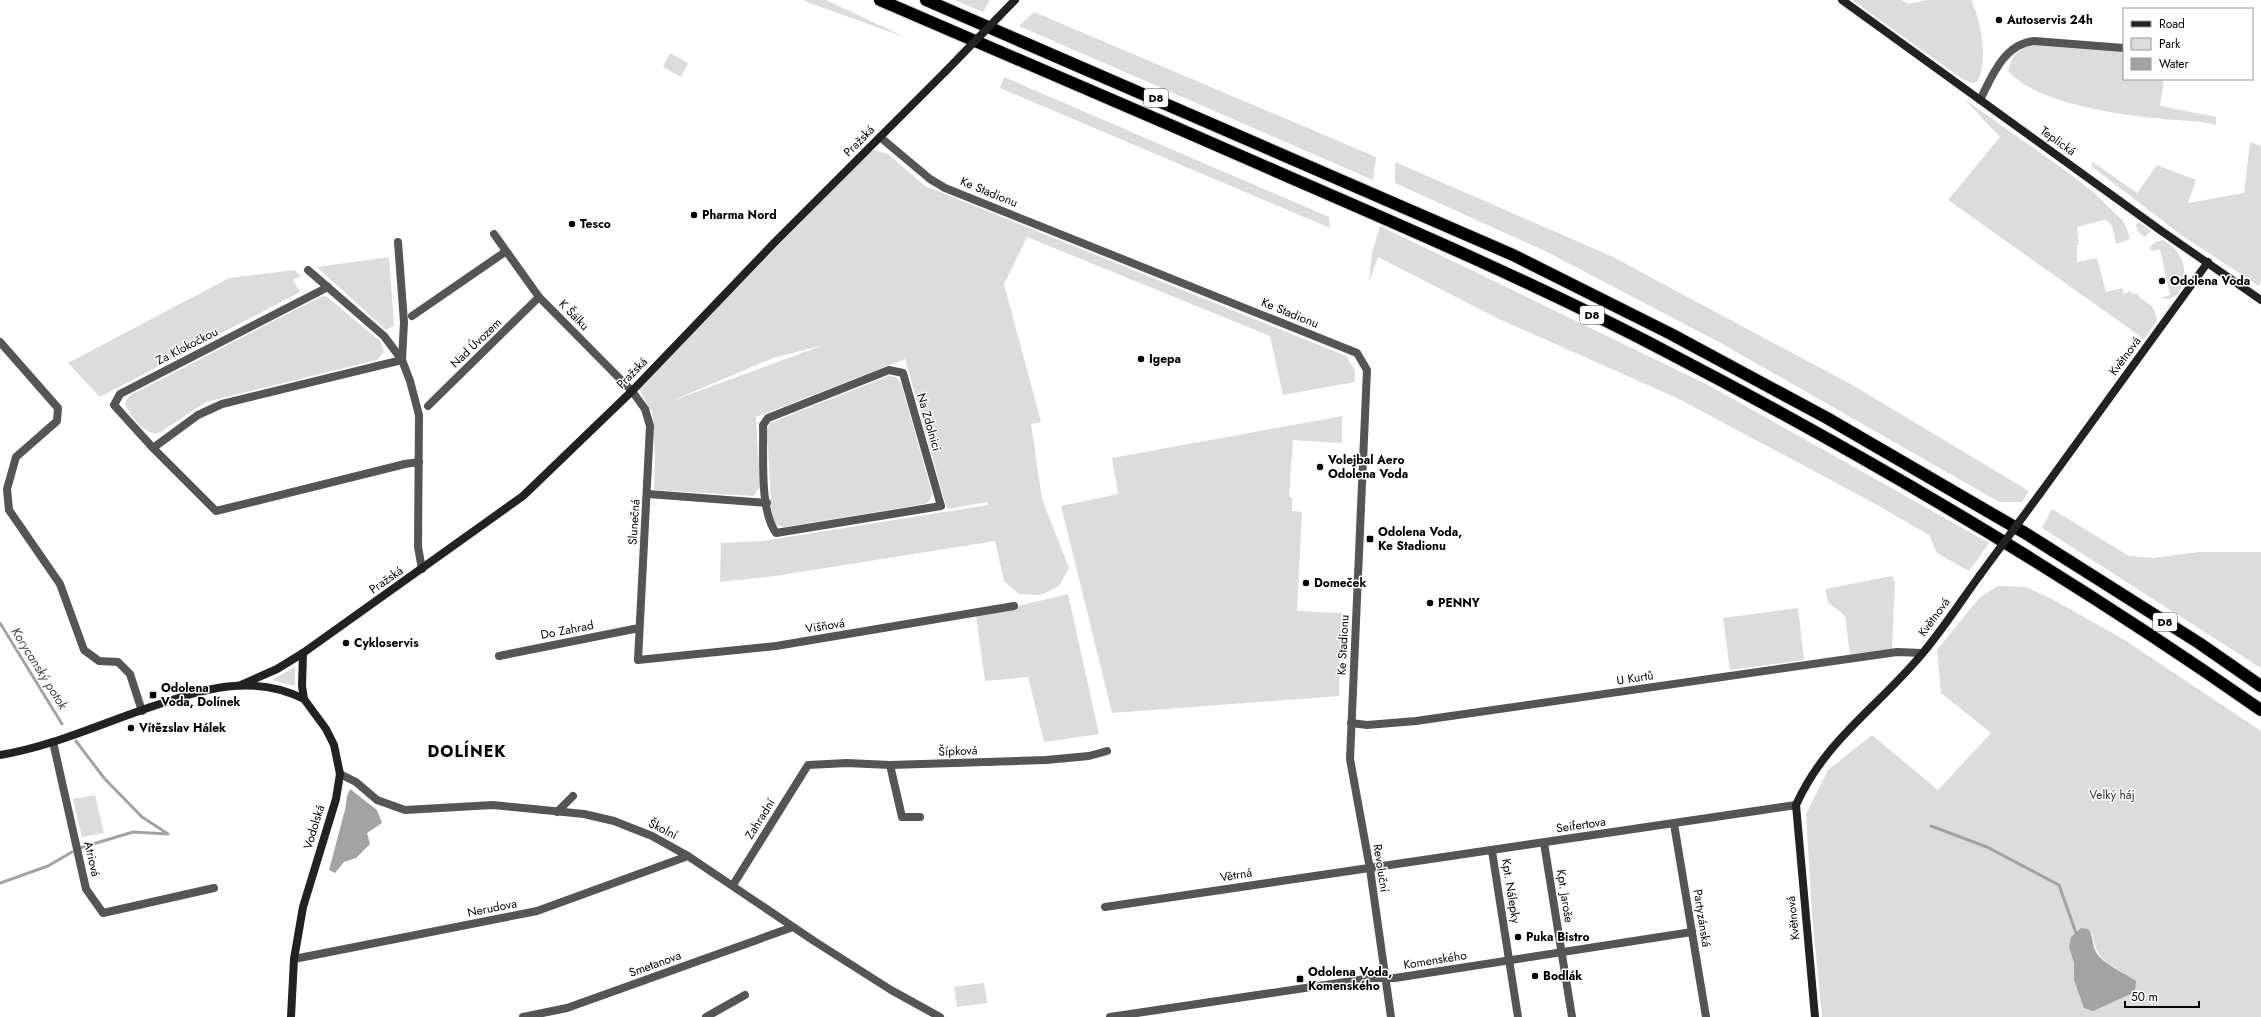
<svg xmlns="http://www.w3.org/2000/svg" width="2261" height="1017" viewBox="0 0 2261 1017" font-family="Jost,sans-serif">
<style>
.green{fill:#dcdcdc;fill-rule:evenodd}
.water{fill:#a3a3a3}
.lines{fill:none;stroke-linecap:round;stroke-linejoin:round}
.stream{stroke:#a3a3a3;stroke-width:3}
.highway-casing{stroke:#dbdbdb;stroke-width:14}
.street{stroke:#555;stroke-width:8}
.secondary{stroke:#222;stroke-width:8}
.highway{stroke:#000;stroke-width:12}
.secondary-bridge{stroke:#222;stroke-width:8}
.poi-dot{fill:#000;stroke:#fff;stroke-width:1.5}
.labels{text-anchor:middle;stroke-width:3;stroke-linejoin:round;paint-order:stroke}
.shield{fill:#fff;stroke:#4c4c4c;stroke-width:1}
.shield-label{font-size:11px;font-weight:bold;fill:#000}
.poi-label{font-size:12px;font-weight:bold;fill:#000;stroke:#fff;text-anchor:start}
.street-label{font-size:12px;fill:#000;stroke:#fff}
.park-label{font-size:12px;fill:#333;stroke:#fff}
.water-label{font-size:13px;font-style:italic;fill:#444;stroke:#fff}
.district-label{font-size:16px;font-weight:bold;letter-spacing:1px;fill:#000;stroke:#fff}
</style>
<rect width="100%" height="100%" fill="#fff"/>
<g class="green">
<polygon points="803,0 826,0 907,38 807,2"/>
<polygon points="955,0 990,0 983,12"/>
<path d="M1852 0H1902L1908 4 1927 0H1971C1981 19 1989 63 1977 82L1972 83 1961 78Z"/>
<polygon points="1034,12 1376,157 1373,180 1019,26"/>
<path d="M2042 45 2124 51V79H2164L2160 106 2216 117V125C2200 120 2180 121 2164 119 2120 115 2037 104 2008 71 2014 50 2021 46 2042 45Z"/>
<polygon points="670,53 688,63 681,77 663,67"/>
<polygon points="1004,77 1329,217 1330,228 1000,88"/>
<path d="M1964 99 2062 168 2093 192 2124 222 2130 238 2128 240 2116 244C2114 235 2114 222 2104 220L2077 227 2079 245H2077V262L2097 258 2106 292 2122 288 2124 294 2130 291 2133 294 2136 293C2147 306 2154 301 2157 321L2144 339 1948 200 2000 137Z"/>
<polygon points="2250,142 2261,146 2261,280 2259,286 2184,237 2091,166 2093,162 2137,193 2157,165 2196,180 2188,203 2244,193"/>
<path d="M874 150 888 154 925 186 1346 356 1355 370V382L1283 395 1270 336 1027 237 1004 284 1040 418 1041 422 1031 424 1042 499 1069 568 1059 586 1041 595 1019 594 1004 581 995 541 775 576 720 582 721 543 763 541 988 505 987 502 947 509 905 359 756 417 760 487 754 496 654 490 655 457 652 410 650 411 639 388 867 154ZM824 345 669 402 773 358Z"/>
<polygon points="1395,162 1611,256 1854,386 2029,491 2022,502 1999,502 1717,341 1545,251 1395,183"/>
<polygon points="2139,222 2151,231 2145,237 2138,232 2136,225"/>
<polygon points="1380,226 1708,385 1989,543 1969,571 1937,553 1929,535 1870,501 1679,399 1499,319 1378,257 1369,282 1372,253"/>
<path d="M2163 240C2171 245 2178 251 2182 260 2188 275 2182 304 2161 298L2170 295 2160 249 2151 251 2150 247 2155 242Z"/>
<polygon points="389,257 394,326 386,330 317,267"/>
<polygon points="294,270 301,276 293,280 300,292 100,397 68,363 229,278"/>
<path d="M326 296 381 342 384 352 377 360 206 402 159 433C145 436 129 415 125 403L129 396 320 297Z"/>
<polygon points="889,376 896,377 901,383 932,494 930,500 925,504 784,527 776,525 772,519 767,430 770,423"/>
<polygon points="1342,416 1342,443 1293,440 1289,497 1292,497 1292,511 1302,512 1297,611 1342,613 1339,696 1112,713 1061,506 1118,494 1112,458"/>
<polygon points="2052,509 2129,556 2153,558 2199,552 2261,552 2261,668 2042,528"/>
<polygon points="1892,576 1895,582 1892,649 1850,654 1845,616 1828,602 1825,589"/>
<path d="M1998 586 2026 587 2052 599 2123 639 2261 731V1017H1822L1812 914 1806 814 1828 770 1872 735 1938 790 1991 733 1941 693 1937 650 1980 597ZM2092 933C2098 966 2111 963 2136 981L2074 980V963L2069 947Z"/>
<polygon points="1068,594 1099,734 1044,742 1028,677 985,681 976,616"/>
<polygon points="1798,608 1804,660 1730,670 1723,618"/>
<polygon points="295,667 295,686 272,680"/>
<polygon points="95,795 104,833 82,837 73,799"/>
<polygon points="984,983 987,1003 957,1007 954,987"/>
</g>
<g class="water">
<polygon points="350,789 377,810 382,823 367,833 370,844 356,858 344,862 335,873 329,870 345,810 347,796"/>
<path d="M2081 928 2088 929C2093 935 2092 942 2095 950 2101 964 2124 972 2136 981L2135 992 2093 1011 2084 1008 2074 980V963L2069 947 2071 937Z"/>
</g>
<g class="lines">
<g class="stream">
<polyline points="0,623 62,724"/>
<polyline points="76,741 104,778 142,817 168,834 133,832 80,848"/>
<polyline points="1931,826 1987,847 2059,885 2076,933"/>
<polyline points="0,883 48,866 72,852"/>
</g>
<g class="highway-casing">
<g id="highway">
<path d="M880 0C1016 58 1153 117 1289 177 1416 232 1543 287 1665 351 1871 458 2071 577 2261 710"/>
<polyline points="926,0 1513,255 1671,334 1827,418 2025,533 2199,643 2261,686"/>
</g>
</g>
<g class="street">
<path d="M1980 100C1992 76 2004 44 2034 41L2124 48"/>
<polyline points="880,137 930,179 945,188 1357,353 1367,370 1350,759 1370,869 1391,1017"/>
<polyline points="494,234 539,297 632,391 645,409 650,426 638,660 776,646 1014,606"/>
<polyline points="398,242 404,322 402,360 410,381 419,415 418,547 422,569"/>
<polyline points="328,287 120,394 114,405 153,448 216,511 405,464 419,462"/>
<polyline points="412,316 505,252"/>
<polyline points="0,342 58,408 57,421 16,457 7,489 9,510 60,584 84,650 99,661 118,662 130,674 142,711"/>
<path d="M889 370 903 373 941 506 776 533C759 509 764 455 763 425L768 418Z"/>
<polyline points="428,406 539,297"/>
<polyline points="153,448 198,415 222,404 402,360 384,336 308,270"/>
<polyline points="648,494 767,503"/>
<polyline points="499,656 639,628"/>
<polyline points="1351,723 1367,725 1416,721 1897,652 1922,653"/>
<polyline points="53,742 86,889 103,913 214,888"/>
<polyline points="890,765 902,817 920,817"/>
<polyline points="340,774 356,782 377,800 405,810 493,805 584,814 614,821 652,836 688,856 814,941 891,990 940,1017"/>
<polyline points="557,812 573,796"/>
<polyline points="1674,824 1706,1017"/>
<polyline points="1544,843 1572,1017"/>
<polyline points="1492,851 1518,1017"/>
<polyline points="733,885 808,765 847,763 890,765 1046,760 1089,756 1107,751"/>
<polyline points="1105,907 1796,805"/>
<polyline points="294,959 537,911 688,856"/>
<polyline points="523,1017 567,1008 793,927"/>
<polyline points="706,1017 745,995"/>
<polyline points="1110,1017 1372,978 1395,978 1692,932"/>
</g>
<g class="secondary">
<polyline points="1842,0 2160,230 2261,300"/>
<polyline points="2039,495 2208,262"/>
<polyline points="241,685 277,669 303,653 523,496 632,391 775,242 945,72"/>
<path d="M0 755C49 747 96 726 142 710 196 692 249 671 304 699"/>
<polyline points="291,1017 294,959 303,907 336,799 340,774 334,745 326,729 304,699 302,686 303,653"/>
<path d="M1815 1017 1796 805C1825 740 1878 707 1922 654 1943 629 1961 601 1980 575"/>
</g>
<use href="#highway" class="highway"/>
<g class="secondary-bridge">
<polyline points="945,72 1015,0"/>
<polyline points="1980,575 2039,495"/>
</g>
</g>
<g class="poi-dot">
<circle cx="1999" cy="20" r="4"/>
<circle cx="694" cy="215" r="4"/>
<circle cx="572" cy="224" r="4"/>
<circle cx="2162" cy="281" r="4"/>
<circle cx="1141" cy="359" r="4"/>
<circle cx="1320" cy="467" r="4"/>
<rect x="1366" y="535" width="8" height="8" rx="2"/>
<circle cx="1306" cy="583" r="4"/>
<circle cx="1430" cy="603" r="4"/>
<circle cx="346" cy="643" r="4"/>
<rect x="149" y="691" width="8" height="8" rx="2"/>
<circle cx="131" cy="728" r="4"/>
<circle cx="1518" cy="937" r="4"/>
<circle cx="1535" cy="976" r="4"/>
<rect x="1296" y="975" width="8" height="8" rx="2"/>
</g>
<g class="labels">
<g class="shield">
<rect x="1144" y="89" width="24" height="18" rx="3"/>
<rect x="1580" y="306" width="24" height="18" rx="3"/>
<rect x="2153" y="613" width="24" height="18" rx="3"/>
</g>
<g class="shield-label">
<text x="1156" y="102">D8</text>
<text x="1592" y="319">D8</text>
<text x="2165" y="626">D8</text>
</g>
<g class="poi-label">
<text x="2007" y="24">Autoservis 24h</text>
<text x="702" y="219">Pharma Nord</text>
<text x="580" y="228">Tesco</text>
<text x="2170" y="285">Odolena Voda</text>
<text x="1149" y="363">Igepa</text>
<text x="1328" y="464">Volejbal Aero<tspan x="1328" dy="14">Odolena Voda</tspan></text>
<text x="1378" y="536">Odolena Voda,<tspan x="1378" dy="14">Ke Stadionu</tspan></text>
<text x="1314" y="587">Domeček</text>
<text x="1438" y="607">PENNY</text>
<text x="354" y="647">Cykloservis</text>
<text x="161" y="692">Odolena<tspan x="161" dy="14">Voda, Dolínek</tspan></text>
<text x="139" y="732">Vítězslav Hálek</text>
<text x="1526" y="941">Puka Bistro</text>
<text x="1308" y="976">Odolena Voda,<tspan x="1308" dy="14">Komenského</tspan></text>
<text x="1543" y="980">Bodlák</text>
</g>
<g class="street-label">
<text transform="translate(859 141) rotate(-45)" y="4">Pražská</text>
<text transform="translate(2058 141) rotate(36)" y="4">Teplická</text>
<text transform="translate(989 192) rotate(22)" y="4">Ke Stadionu</text>
<text transform="translate(1290 313) rotate(22)" y="4">Ke Stadionu</text>
<text transform="translate(574 315) rotate(46)" y="4">K Šálku</text>
<text transform="translate(476 343) rotate(-44)" y="4">Nad Úvozem</text>
<text transform="translate(187 346) rotate(-27)" y="4">Za Klokočkou</text>
<text transform="translate(2125 356) rotate(-54)" y="4">Květnová</text>
<text transform="translate(632 373) rotate(-46)" y="4">Pražská</text>
<text transform="translate(929 422) rotate(74)" y="4">Na Zdolnici</text>
<text transform="translate(634 522) rotate(-86)" y="4">Slunečná</text>
<text transform="translate(386 580) rotate(-35)" y="4">Pražská</text>
<text transform="translate(1934 617) rotate(-54)" y="4">Květnová</text>
<text transform="translate(825 626) rotate(-9)" y="4">Višňová</text>
<text transform="translate(567 630) rotate(-11)" y="4">Do Zahrad</text>
<text transform="translate(1343 645) rotate(-87)" y="4">Ke Stadionu</text>
<text transform="translate(1635 678) rotate(-9)" y="4">U Kurtů</text>
<text transform="translate(958 751) rotate(-2)" y="4">Šípková</text>
<text transform="translate(760 819) rotate(-58)" y="4">Zahradní</text>
<text transform="translate(1581 825) rotate(-8)" y="4">Seifertova</text>
<text transform="translate(314 827) rotate(-73)" y="4">Vodolská</text>
<text transform="translate(663 829) rotate(26)" y="4">Školní</text>
<text transform="translate(92 859) rotate(77)" y="4">Atriová</text>
<text transform="translate(1381 868) rotate(81)" y="4">Revoluční</text>
<text transform="translate(1236 875) rotate(-9)" y="4">Větrná</text>
<text transform="translate(1511 891) rotate(81)" y="4">Kpt. Nálepky</text>
<text transform="translate(1565 896) rotate(81)" y="4">Kpt. Jaroše</text>
<text transform="translate(492 908) rotate(-11)" y="4">Nerudova</text>
<text transform="translate(1702 918) rotate(81)" y="4">Partyzánská</text>
<text transform="translate(1793 918) rotate(-96)" y="4">Květnová</text>
<text transform="translate(1435 960) rotate(-9)" y="4">Komenského</text>
<text transform="translate(655 964) rotate(-20)" y="4">Smetanova</text>
</g>
<g class="park-label">
<text x="2112" y="799">Velký háj</text>
</g>
<g class="water-label">
<text transform="translate(40 668) rotate(58)" y="5">Korycanský potok</text>
</g>
<g class="district-label">
<text x="467" y="757">DOLÍNEK</text>
</g>
</g>
<rect x="2123" y="8" width="130" height="72" fill="#ffffff" stroke="#999999"/>
<rect x="2131" y="21" width="20" height="6" fill="#222222" stroke="#999999"/>
<text x="2159" y="28" font-size="12" fill="#000000">Road</text>
<rect x="2131" y="38" width="20" height="12" fill="#dcdcdc" stroke="#999999"/>
<text x="2159" y="48" font-size="12" fill="#000000">Park</text>
<rect x="2131" y="58" width="20" height="12" fill="#a3a3a3" stroke="#999999"/>
<text x="2159" y="68" font-size="12" fill="#000000">Water</text>
<path d="M2125 1001v6h74v-6" fill="none" stroke="#000000" stroke-width="2"/>
<text x="2131" y="1001" font-size="12" fill="#000000" stroke="#ffffff" stroke-width="3" paint-order="stroke">50 m</text>
</svg>
